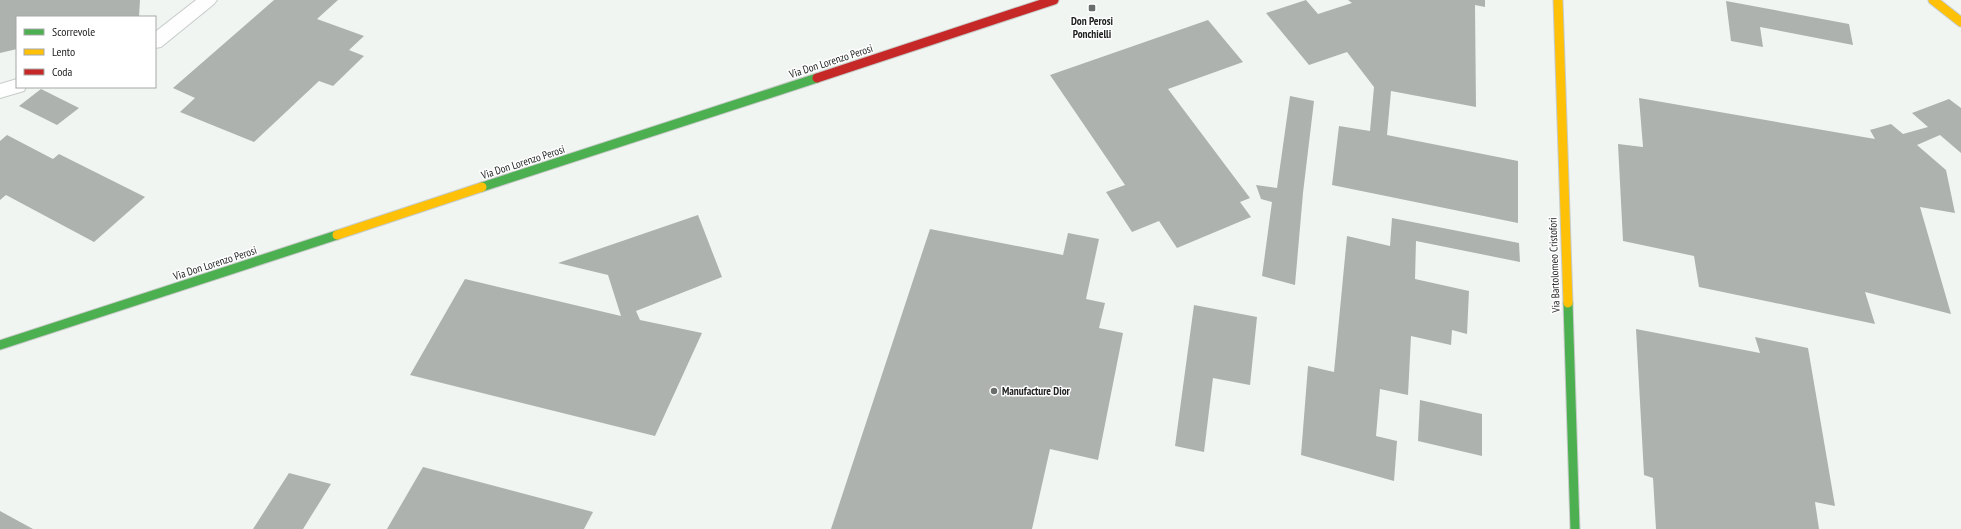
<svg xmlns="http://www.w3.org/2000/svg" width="1961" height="529" viewBox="0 0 1961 529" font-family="'PT Sans Narrow',sans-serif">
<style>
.building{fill:#aeb2af}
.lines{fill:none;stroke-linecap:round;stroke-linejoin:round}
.lane-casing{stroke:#c7cbc9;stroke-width:2}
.fast-casing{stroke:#c7cbc9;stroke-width:11}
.slow-casing{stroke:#c7cbc9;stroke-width:11}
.jam-casing{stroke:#c7cbc9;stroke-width:11}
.lane{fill:#fdfefd;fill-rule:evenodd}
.fast{stroke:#4caf50;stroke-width:9}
.slow{stroke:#ffc107;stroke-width:9}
.jam{stroke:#c62828;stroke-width:9}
.poi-dot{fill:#696d6b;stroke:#fff;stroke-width:1.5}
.labels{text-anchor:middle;stroke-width:3;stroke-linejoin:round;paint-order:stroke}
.poi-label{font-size:11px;font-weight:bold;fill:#212422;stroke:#fff}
.street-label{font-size:11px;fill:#212422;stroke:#fff}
</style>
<rect width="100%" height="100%" fill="#f0f5f2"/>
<g class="building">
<polygon points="0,0 140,0 139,17 17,17 17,49 0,53"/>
<polygon points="274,0 338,0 317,19 364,36 349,50 364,56 333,86 319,81 254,142 180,112 195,98 173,88"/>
<polygon points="1306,0 1318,14 1352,3 1348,0 1485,0 1485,7 1475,5 1476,107 1391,91 1387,135 1518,161 1518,223 1332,185 1339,126 1370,131 1374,87 1347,52 1309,65 1266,13"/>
<polygon points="1726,1 1849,24 1853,45 1760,27 1763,47 1731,41"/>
<polygon points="1208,20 1243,62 1168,89 1250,198 1240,202 1251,217 1177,248 1159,221 1132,232 1106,192 1125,185 1050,75"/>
<polygon points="41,89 79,108 57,125 19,106"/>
<polygon points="1290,96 1314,101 1303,193 1295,285 1262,276 1272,202 1261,199 1256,185 1277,188"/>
<polygon points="1639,98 1875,139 1870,130 1891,124 1903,134 1928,127 1912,113 1949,99 1961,108 1961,153 1940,135 1917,145 1946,170 1955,213 1920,207 1951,314 1865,292 1875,324 1699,287 1694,256 1623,241 1618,144 1643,147"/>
<polygon points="7,135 53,159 59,154 145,197 94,242 6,195 0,200 0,141"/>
<polygon points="698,215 722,277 636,311 640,320 702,333 655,436 410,375 465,279 621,316 608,275 558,263"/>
<polygon points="1392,218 1519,243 1520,262 1416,241 1415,279 1469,291 1467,334 1452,330 1451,345 1411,336 1408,395 1380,389 1376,436 1397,441 1394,481 1301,455 1308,366 1334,372 1347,236 1390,246"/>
<polygon points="930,229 1063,255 1068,233 1099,239 1086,299 1105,303 1099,328 1123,333 1098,460 1050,449 1032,529 831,529"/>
<polygon points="1194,305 1257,317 1250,385 1213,378 1204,452 1175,446"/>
<polygon points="1636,329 1760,353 1755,337 1808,348 1835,506 1815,502 1819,529 1656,529 1653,478 1644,475"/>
<polygon points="1420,400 1482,414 1482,456 1418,441"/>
<polygon points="423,467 593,512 584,529 387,529"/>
<polygon points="289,473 331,484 303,529 253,529"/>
<polygon points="0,511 33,529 0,529"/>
</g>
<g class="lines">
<g class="lane-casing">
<g id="lane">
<polygon points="196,0 217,0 214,4 161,47 155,48 155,32"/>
<polygon points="17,79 17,87 26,87 24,91 0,98 0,84"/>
</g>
</g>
<g class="fast-casing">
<g id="fast">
<polyline points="482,187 817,78"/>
<polyline points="1568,303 1575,529"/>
<polyline points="0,345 337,235"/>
</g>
</g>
<g class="slow-casing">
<g id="slow">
<polyline points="1558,0 1568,303"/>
<polyline points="1933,0 1961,22"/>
<polyline points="337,235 482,187"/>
</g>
</g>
<g class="jam-casing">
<polyline id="jam" points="817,78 1054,0"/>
</g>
<use href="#lane" class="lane"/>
<use href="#fast" class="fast"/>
<use href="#slow" class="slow"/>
<use href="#jam" class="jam"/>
</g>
<g class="poi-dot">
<rect x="1088" y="4" width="8" height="8" rx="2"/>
<circle cx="994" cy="391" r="4"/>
</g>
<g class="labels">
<g class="poi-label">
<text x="1092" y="25">Don Perosi<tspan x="1092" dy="13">Ponchielli</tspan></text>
<text x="1002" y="395" text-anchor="start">Manufacture Dior</text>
</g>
<g class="street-label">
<text transform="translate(831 61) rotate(-18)" y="4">Via Don Lorenzo Perosi</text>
<text transform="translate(523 162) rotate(-18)" y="4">Via Don Lorenzo Perosi</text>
<text transform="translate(215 263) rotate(-18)" y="4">Via Don Lorenzo Perosi</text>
<text transform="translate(1554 265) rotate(-92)" y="4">Via Bartolomeo Cristofori</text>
</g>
</g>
<rect x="16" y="16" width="140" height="72" fill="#ffffff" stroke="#a6a7a7"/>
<rect x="24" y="29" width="20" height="6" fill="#4caf50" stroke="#a6a7a7"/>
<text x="52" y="36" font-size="12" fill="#212422">Scorrevole</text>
<rect x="24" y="49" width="20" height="6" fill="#ffc107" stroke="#a6a7a7"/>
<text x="52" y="56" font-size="12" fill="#212422">Lento</text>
<rect x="24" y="69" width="20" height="6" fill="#c62828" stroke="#a6a7a7"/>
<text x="52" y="76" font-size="12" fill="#212422">Coda</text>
</svg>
